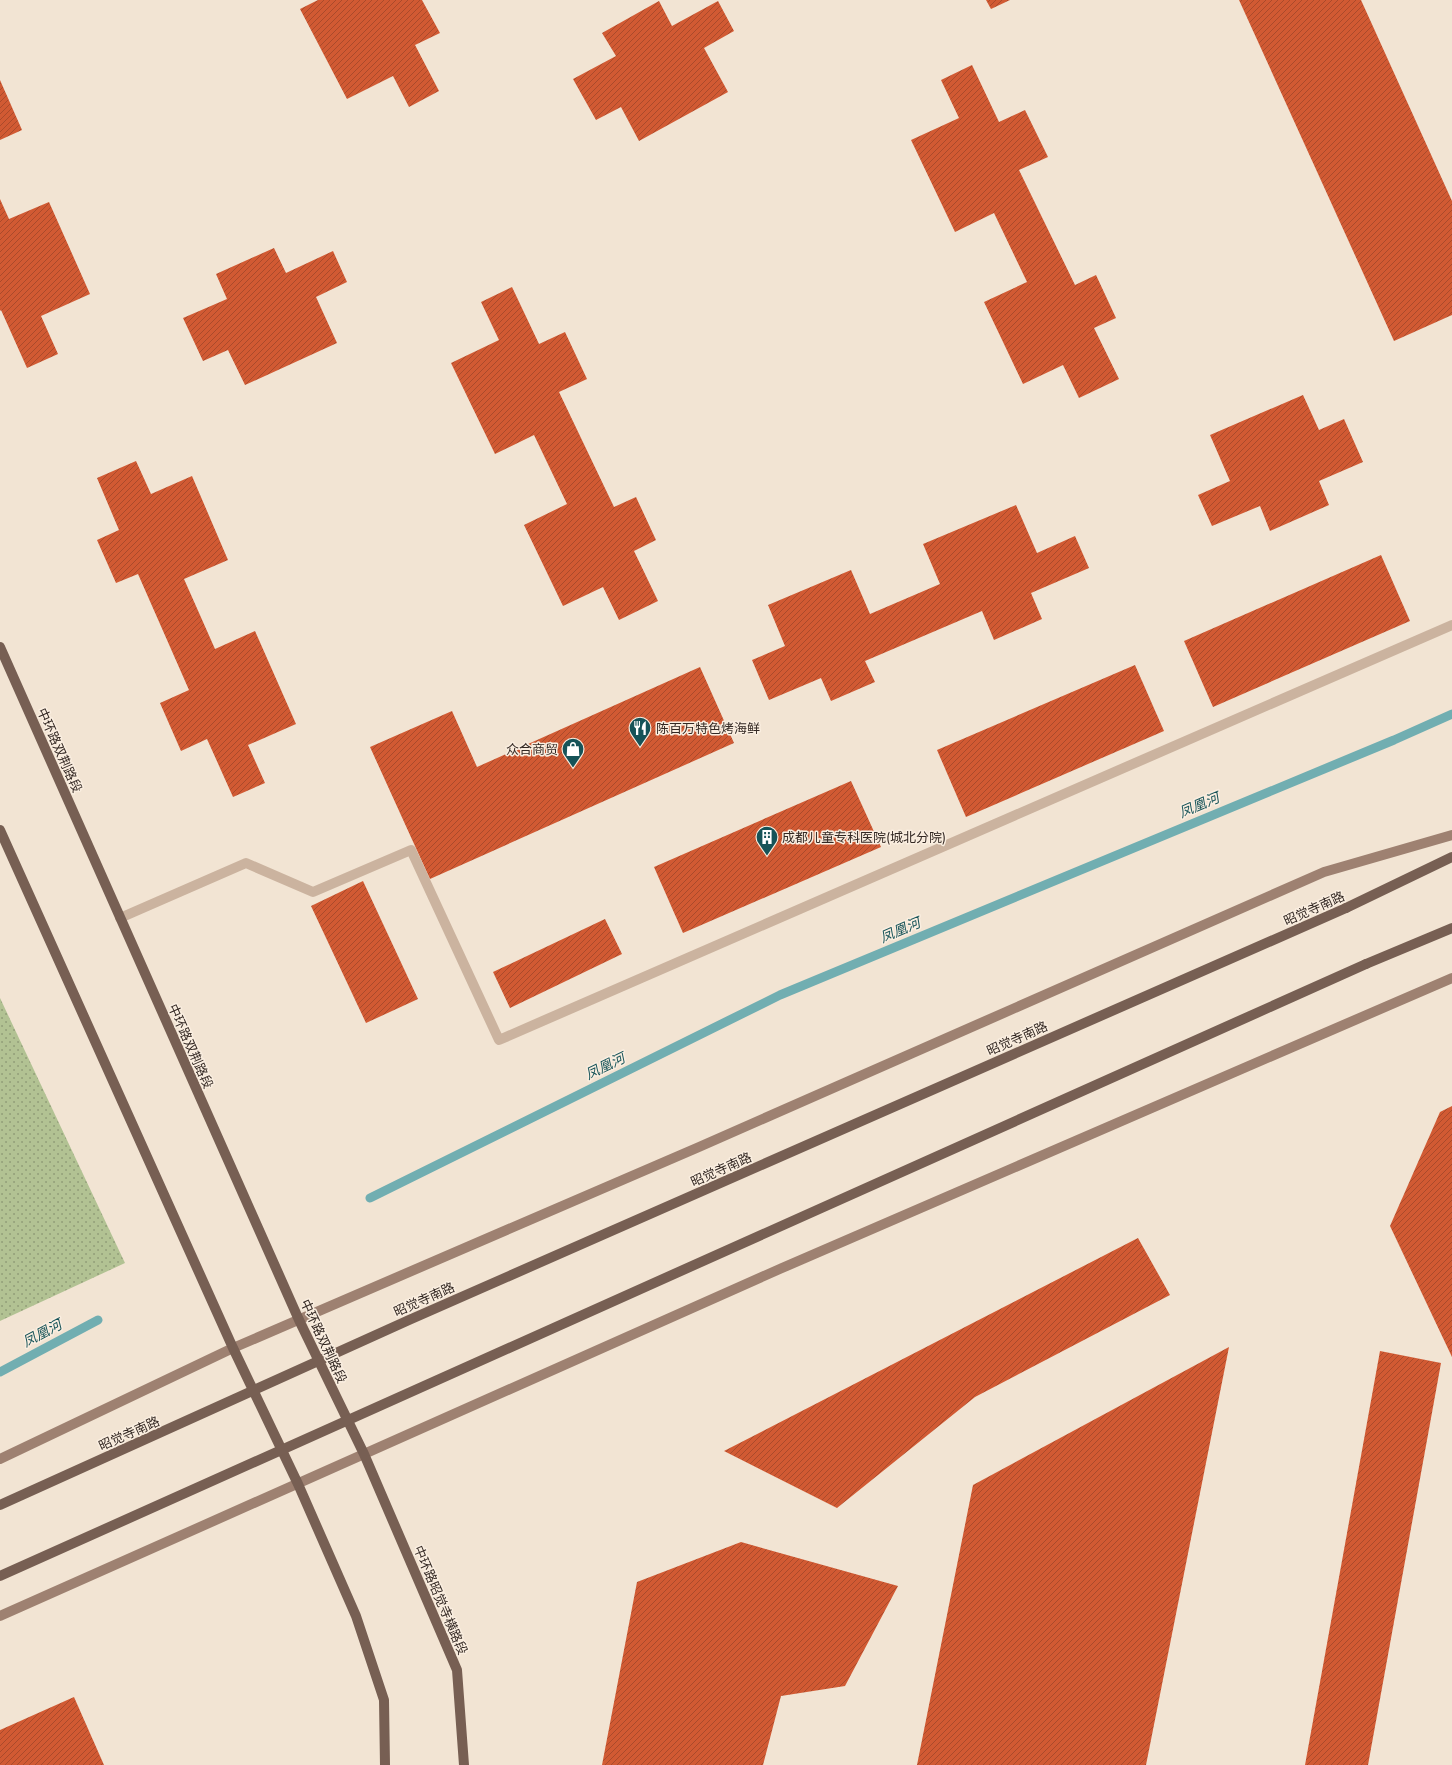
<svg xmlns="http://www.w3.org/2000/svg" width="1452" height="1765" viewBox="0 0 1452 1765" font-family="'Nunito Sans','Noto Sans SC',sans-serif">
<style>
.grass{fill:url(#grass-dots)}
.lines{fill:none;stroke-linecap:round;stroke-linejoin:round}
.stream{stroke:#71aeb1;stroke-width:9}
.building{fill:url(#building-hatch)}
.lane{stroke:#cbb39f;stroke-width:10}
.secondary{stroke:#9e8171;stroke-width:10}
.primary{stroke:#775f53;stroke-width:10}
.primary-bridge{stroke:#775f53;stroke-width:10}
.labels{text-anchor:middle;stroke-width:3;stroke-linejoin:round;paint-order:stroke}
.poi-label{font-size:13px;fill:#332823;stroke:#faeee0;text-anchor:start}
.street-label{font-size:13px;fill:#332823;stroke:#faeee0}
.water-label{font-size:14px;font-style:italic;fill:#165358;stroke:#faeee0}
</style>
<defs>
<pattern id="grass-dots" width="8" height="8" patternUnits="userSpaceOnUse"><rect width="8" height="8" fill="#b2c293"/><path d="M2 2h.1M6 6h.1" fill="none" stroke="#919e78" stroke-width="1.8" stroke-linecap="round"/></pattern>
<pattern id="building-hatch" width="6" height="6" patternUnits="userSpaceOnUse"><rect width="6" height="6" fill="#d15a33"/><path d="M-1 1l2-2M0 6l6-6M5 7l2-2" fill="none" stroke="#aa4a2b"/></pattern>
</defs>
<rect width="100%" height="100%" fill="#f2e4d3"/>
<polygon class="grass" points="0,998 125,1263 0,1321"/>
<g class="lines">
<g class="stream">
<polyline points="370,1198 780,995 1394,740 1452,714"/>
<polyline points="0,1372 98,1320"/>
</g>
</g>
<g class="building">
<polygon points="318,0 422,0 440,33 415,45 439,91 409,107 393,76 347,99 300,9"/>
<polygon points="986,0 1010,0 991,9"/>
<polygon points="1239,0 1361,0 1452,201 1452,315 1394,341"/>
<polygon points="659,1 672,26 718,1 734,31 704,48 728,92 639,141 621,107 596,120 573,79 616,56 602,33"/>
<polygon points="972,65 999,122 1025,110 1048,157 1019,170 1075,285 1096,275 1116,318 1094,328 1119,379 1079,398 1063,365 1023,384 984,302 1027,282 994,213 955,232 911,140 959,118 941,80"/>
<polygon points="0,80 22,130 0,140"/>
<polygon points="0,199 9,219 49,202 90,294 41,316 58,354 27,368 1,310 0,311"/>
<polygon points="274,248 286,273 333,251 347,282 316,297 337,343 245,385 228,350 203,361 183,318 227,299 216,274"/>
<polygon points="512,287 539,344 565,332 587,379 559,392 614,507 636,497 656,540 634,551 658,601 619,620 603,587 563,606 524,525 567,504 534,435 495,454 451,363 499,340 481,302"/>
<polygon points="1303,395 1319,430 1344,419 1363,462 1319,481 1329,505 1270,531 1260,506 1212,526 1198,495 1230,481 1210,435"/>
<polygon points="136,461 151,494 192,476 228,560 184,579 215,649 255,631 296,724 248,745 265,783 233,797 207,739 181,751 160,703 189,690 138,574 116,583 97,540 119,530 97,478"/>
<polygon points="1016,505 1037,553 1075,536 1089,568 1031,593 1042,619 994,640 982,611 865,661 875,682 831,701 821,678 769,700 752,660 785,646 768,605 851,570 870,614 940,584 923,544"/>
<polygon points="1381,555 1410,621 1213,707 1184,641"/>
<polygon points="1135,665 1164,731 966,817 937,750"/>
<polygon points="700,667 734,743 430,879 370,747 452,711 477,767"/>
<polygon points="851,781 881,847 683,933 654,867"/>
<polygon points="363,881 418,999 366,1023 311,906"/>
<polygon points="605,919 622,954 510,1008 493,972"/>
<polygon points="1452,1106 1452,1357 1390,1226 1440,1112"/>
<polygon points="1138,1238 1170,1295 975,1397 837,1508 724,1451"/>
<polygon points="1229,1347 1146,1765 917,1765 973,1485"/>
<polygon points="1380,1351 1441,1363 1368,1765 1305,1765"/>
<polygon points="741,1542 898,1586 845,1686 781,1696 763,1765 602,1765 637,1582"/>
<polygon points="74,1697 104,1765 0,1765 0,1730"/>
</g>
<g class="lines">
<polyline class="lane" points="120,918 246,863 313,892 411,850 499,1040 1452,625"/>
<g class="secondary">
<polyline points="0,1459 233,1348 699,1147 1324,872 1452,835"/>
<polyline points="0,1616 782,1268 1452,978"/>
</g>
<g class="primary">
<polyline points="0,647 299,1320 364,1454 457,1670 464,1765"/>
<polyline points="0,830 233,1348 298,1484 356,1616 384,1700 385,1765"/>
<polyline points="1346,908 1452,857"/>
<polyline points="1366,964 1452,928"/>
</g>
<g class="primary-bridge">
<polyline points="0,1505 409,1320 1346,908"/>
<polyline points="0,1576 1366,964"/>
</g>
</g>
<defs>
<g id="restaurant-pin" transform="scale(1.15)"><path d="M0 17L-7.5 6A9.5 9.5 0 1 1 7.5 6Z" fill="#165358" stroke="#faeee0"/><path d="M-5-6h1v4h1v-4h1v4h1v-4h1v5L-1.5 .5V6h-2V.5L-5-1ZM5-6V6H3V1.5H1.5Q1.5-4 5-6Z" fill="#fff"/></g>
<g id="shop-pin" transform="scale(1.15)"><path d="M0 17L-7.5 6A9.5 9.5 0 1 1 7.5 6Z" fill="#165358" stroke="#faeee0"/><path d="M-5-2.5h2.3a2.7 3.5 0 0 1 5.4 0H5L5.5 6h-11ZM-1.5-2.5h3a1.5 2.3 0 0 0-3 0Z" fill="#fff"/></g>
<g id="building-pin" transform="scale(1.15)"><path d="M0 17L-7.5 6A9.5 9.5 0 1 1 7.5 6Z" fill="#165358" stroke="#faeee0"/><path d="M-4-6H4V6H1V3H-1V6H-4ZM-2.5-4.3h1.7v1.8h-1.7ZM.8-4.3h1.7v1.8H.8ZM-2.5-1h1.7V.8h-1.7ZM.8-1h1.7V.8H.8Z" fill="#fff"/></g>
</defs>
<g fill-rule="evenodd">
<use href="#restaurant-pin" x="640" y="728"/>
<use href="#shop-pin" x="573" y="749"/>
<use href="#building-pin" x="767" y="837"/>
</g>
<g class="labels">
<g class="poi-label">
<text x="656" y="733">陈百万特色烤海鲜</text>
<text x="558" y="754" text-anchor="end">众合商贸</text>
<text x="782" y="842">成都儿童专科医院(城北分院)</text>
</g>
<g class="street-label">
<text transform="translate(60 750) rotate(66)" y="5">中环路双荆路段</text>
<text transform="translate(1314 908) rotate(-24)" y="5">昭觉寺南路</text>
<text transform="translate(1017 1038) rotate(-24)" y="5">昭觉寺南路</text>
<text transform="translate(191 1046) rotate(66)" y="5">中环路双荆路段</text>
<text transform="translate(721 1169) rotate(-24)" y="5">昭觉寺南路</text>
<text transform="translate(424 1299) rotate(-24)" y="5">昭觉寺南路</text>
<text transform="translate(324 1341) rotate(65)" y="5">中环路双荆路段</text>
<text transform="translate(129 1433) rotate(-24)" y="5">昭觉寺南路</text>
<text transform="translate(441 1600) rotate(67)" y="5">中环路昭觉寺横路段</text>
</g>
<g class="water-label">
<text transform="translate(1199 805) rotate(-23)" y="5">凤凰河</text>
<text transform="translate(900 930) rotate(-23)" y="5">凤凰河</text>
<text transform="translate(605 1066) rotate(-26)" y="5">凤凰河</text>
<text transform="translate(42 1333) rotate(-28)" y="5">凤凰河</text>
</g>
</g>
</svg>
